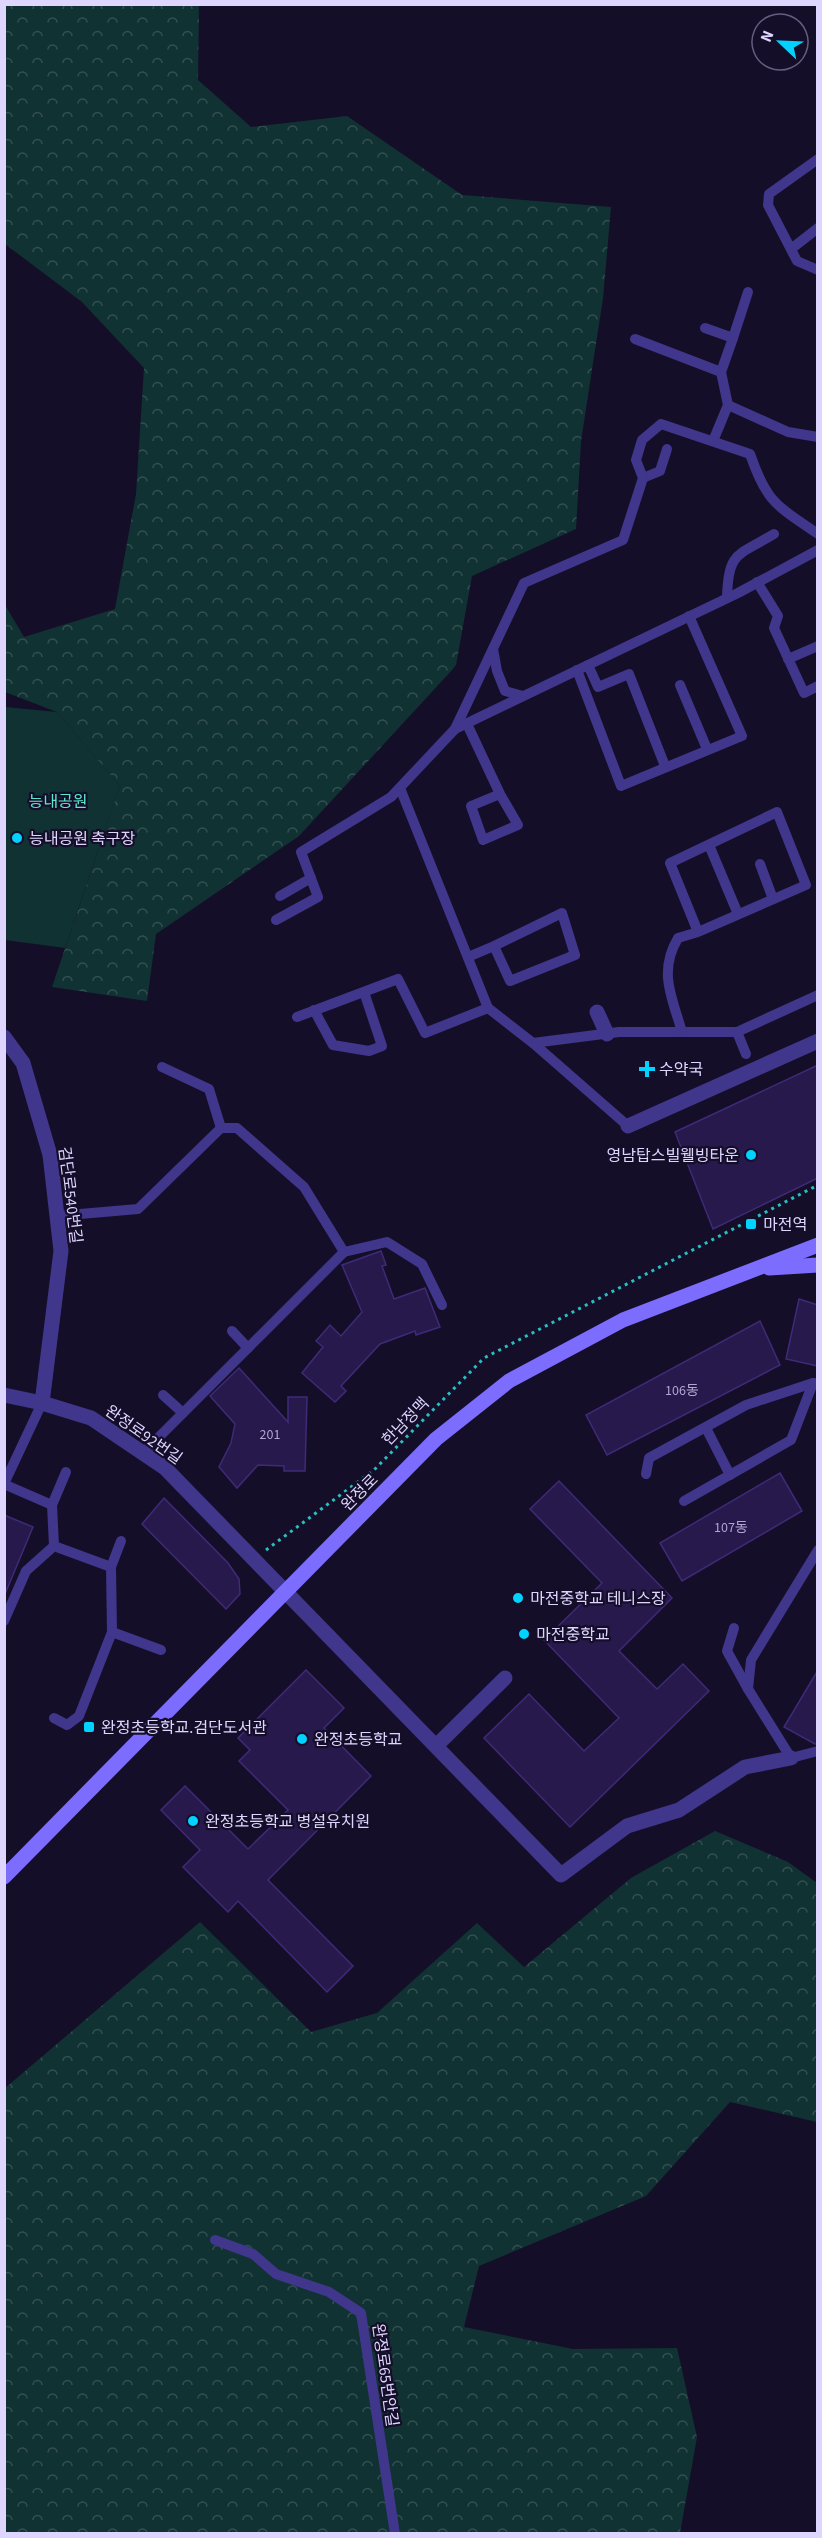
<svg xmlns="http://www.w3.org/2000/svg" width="822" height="2538" viewBox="0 0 822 2538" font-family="'Source Sans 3','Noto Sans KR',sans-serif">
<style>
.green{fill:#113233}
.forest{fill:url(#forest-crowns)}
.building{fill:#27194b;stroke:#3f2a78;stroke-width:1.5}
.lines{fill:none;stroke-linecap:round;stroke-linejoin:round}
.path{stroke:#28bfc1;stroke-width:3;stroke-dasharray:3 4.5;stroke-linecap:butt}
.lane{stroke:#40368b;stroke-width:10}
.street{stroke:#40368b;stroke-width:15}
.secondary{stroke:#7c6dff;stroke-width:15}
.poi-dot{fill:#02d2ff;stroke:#150e29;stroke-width:2}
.labels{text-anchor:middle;stroke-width:4.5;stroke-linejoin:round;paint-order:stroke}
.number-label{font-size:14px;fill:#b0a7d2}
.park-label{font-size:16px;fill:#5ae7cf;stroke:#150e29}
.poi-label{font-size:16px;fill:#ded6ff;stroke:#150e29;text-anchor:start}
.street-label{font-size:16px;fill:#ded6ff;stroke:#150e29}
</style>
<defs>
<pattern id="forest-crowns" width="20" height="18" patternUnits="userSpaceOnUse" patternTransform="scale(1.5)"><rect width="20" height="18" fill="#113233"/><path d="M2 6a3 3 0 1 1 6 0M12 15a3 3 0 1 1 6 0" fill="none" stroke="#334f52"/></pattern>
</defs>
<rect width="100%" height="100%" fill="#150e29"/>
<polygon class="green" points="5,707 57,712 120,786 65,948 5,940"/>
<g class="forest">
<polygon points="5,4 199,5 198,80 251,127 347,116 462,195 611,207 603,298 581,441 576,529 472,576 456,665 452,670 299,836 156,934 147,1001 52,987 120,786 57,712 5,692 5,605 24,637 115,609 136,494 144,368 82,302 5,244"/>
<polygon points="715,1831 788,1862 817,1883 817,2122 730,2102 646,2196 479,2266 464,2327 573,2349 677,2348 697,2437 680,2533 5,2533 4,2089 200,1922 311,2032 377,2013 477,1923 524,1967 631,1878"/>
</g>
<g class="building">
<polygon points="818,1065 818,1178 713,1229 675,1132"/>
<polygon points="381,1251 386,1265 382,1266 394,1299 425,1288 440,1327 416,1335 415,1331 380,1344 341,1386 346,1391 335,1402 302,1373 323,1347 316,1341 330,1325 341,1336 362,1312 342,1265"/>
<polygon points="799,1299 818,1305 818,1366 786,1359"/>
<polygon points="760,1321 780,1365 607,1455 586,1415"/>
<polygon points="239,1368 288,1422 288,1397 307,1397 305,1471 284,1471 284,1466 258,1465 237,1488 219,1467 231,1443 235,1424 210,1396"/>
<polygon points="780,1473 802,1511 682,1581 660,1543"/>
<polygon points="559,1481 672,1598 619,1651 657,1689 683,1664 709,1691 570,1827 484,1738 529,1694 584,1751 619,1718 544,1640 602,1583 530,1509"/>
<polygon points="164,1498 228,1563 239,1579 240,1594 226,1609 142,1524"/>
<polygon points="4,1515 33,1527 5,1594 4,1594"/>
<polygon points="306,1670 344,1708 324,1728 371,1776 268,1880 353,1966 327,1992 238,1901 228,1912 183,1867 200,1850 161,1810 185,1786 248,1849 288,1810 239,1761 250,1750 238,1738"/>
<polygon points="818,1670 818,1744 815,1744 784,1727"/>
</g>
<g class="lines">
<g class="path">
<polyline points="117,1414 130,1418 143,1431"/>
<polyline points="266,1550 374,1470 484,1358 818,1185"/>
</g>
<g class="lane">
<polyline points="818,159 769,194 768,205 797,261 818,270"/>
<polyline points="791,249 818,228"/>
<polyline points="705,328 733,338 721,372"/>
<polyline points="733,338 748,292"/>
<polyline points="635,339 721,372 728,405"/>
<polyline points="713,441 728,405 788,432 818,437"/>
<polyline points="643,478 660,471 667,449"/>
<polyline points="757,582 778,616 774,628 804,693 818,686"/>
<path d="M727 598C728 552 737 556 774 534"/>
<polyline points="493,649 497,671 505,691 523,696"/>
<polyline points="788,659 818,646"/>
<polyline points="588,665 598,687 629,674 665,766"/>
<polyline points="577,670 621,786 742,736 689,616"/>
<polyline points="680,685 707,749"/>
<polyline points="467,724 500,794 471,806 483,840 518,825 500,794"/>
<polyline points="455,729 738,593 818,550"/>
<polyline points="400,788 488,1008 533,1043 619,1032 737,1032 818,995"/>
<polyline points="709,845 738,914"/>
<polyline points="760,864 773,899"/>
<polyline points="280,896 311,878"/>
<path d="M276 920 318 897 301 852 391 797 455 729 524 583 623 540 643 478 636 460 642 440 661 424 750 454C767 503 776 505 818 534"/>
<polyline points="468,957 494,946 510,981 575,955 562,913 494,946"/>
<polyline points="314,1010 333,1045 369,1051 382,1046 364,992"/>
<polyline points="297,1017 398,979 425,1033 488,1008"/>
<path d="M682 1032C672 997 658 972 678 938L698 932 670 863 777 812 806 885 698 932"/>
<polyline points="737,1032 746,1054"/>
<polyline points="533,1043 628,1126"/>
<polyline points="162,1067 209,1089 221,1128"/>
<polyline points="57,1216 138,1209 221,1128 237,1128 304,1187 344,1252"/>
<polyline points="232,1331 248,1348"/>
<polyline points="163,1395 183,1413"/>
<polyline points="706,1428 730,1475"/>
<polyline points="144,1452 344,1252 387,1242 422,1264 442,1305"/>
<polyline points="646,1474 649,1458 746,1405 813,1383 818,1384"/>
<polyline points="4,1484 42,1403"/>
<polyline points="6,1485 52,1505 66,1472"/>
<polyline points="684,1501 791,1440 813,1383"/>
<polyline points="52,1505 54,1546 111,1567 112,1632 79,1716 67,1725 54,1718"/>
<polyline points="818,1550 751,1660 748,1689 791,1758 818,1751"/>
<polyline points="111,1567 121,1541"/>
<polyline points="4,1621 26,1571 54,1546"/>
<polyline points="734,1628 727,1651 748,1689"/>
<polyline points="112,1632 161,1650"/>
<polyline points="215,2240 253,2254 276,2274 329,2292 361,2313 395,2534"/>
</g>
<g class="street">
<polyline points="597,1012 607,1034"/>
<polyline points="4,1037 23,1063 50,1155 61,1251 42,1403"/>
<polyline points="628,1126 818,1041"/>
<polyline points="4,1395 42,1403 91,1418 165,1468 561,1875 627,1826 679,1810 745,1767 791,1758"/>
<polyline points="436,1746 505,1678"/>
</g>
<g class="secondary">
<polyline points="769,1268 818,1265"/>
<polyline points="4,1877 436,1439 509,1381 623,1320 818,1245"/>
</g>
</g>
<g class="poi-dot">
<circle cx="17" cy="838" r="6"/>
<path d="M644 1060h6v6h6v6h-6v6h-6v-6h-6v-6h6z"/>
<circle cx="751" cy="1155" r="6"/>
<rect x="745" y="1218" width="12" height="12" rx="3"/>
<circle cx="518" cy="1598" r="6"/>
<circle cx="524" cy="1634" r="6"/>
<rect x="83" y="1721" width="12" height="12" rx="3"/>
<circle cx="302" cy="1739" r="6"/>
<circle cx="193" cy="1821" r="6"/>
</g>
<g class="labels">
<g class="number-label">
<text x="682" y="1395">106동</text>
<text x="270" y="1439">201</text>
<text x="731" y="1532">107동</text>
</g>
<g class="park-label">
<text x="58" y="807">능내공원</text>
</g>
<g class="poi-label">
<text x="29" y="844">능내공원 축구장</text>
<text x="659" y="1075">수약국</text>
<text x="739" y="1161" text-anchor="end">영남탑스빌웰빙타운</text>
<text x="763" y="1230">마전역</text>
<text x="530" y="1604">마전중학교 테니스장</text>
<text x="536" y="1640">마전중학교</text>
<text x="101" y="1733">완정초등학교.검단도서관</text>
<text x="314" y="1745">완정초등학교</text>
<text x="205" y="1827">완정초등학교 병설유치원</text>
</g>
<g class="street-label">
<text transform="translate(71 1195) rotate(83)" y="6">검단로540번길</text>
<text transform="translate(405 1421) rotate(-46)" y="6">한남정맥</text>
<text transform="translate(144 1434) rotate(35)" y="6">완정로92번길</text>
<text transform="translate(359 1492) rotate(-45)" y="6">완정로</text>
<text transform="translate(386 2375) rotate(82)" y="6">완정로65번안길</text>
</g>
</g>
<rect width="822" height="2538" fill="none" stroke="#ded6ff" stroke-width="12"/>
<g transform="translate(780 42) rotate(293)"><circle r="28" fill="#150e29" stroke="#655e7f" stroke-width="1.5"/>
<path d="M0-4.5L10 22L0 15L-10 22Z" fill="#02d2ff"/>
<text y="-9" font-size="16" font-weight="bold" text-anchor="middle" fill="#ded6ff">N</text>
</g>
</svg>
